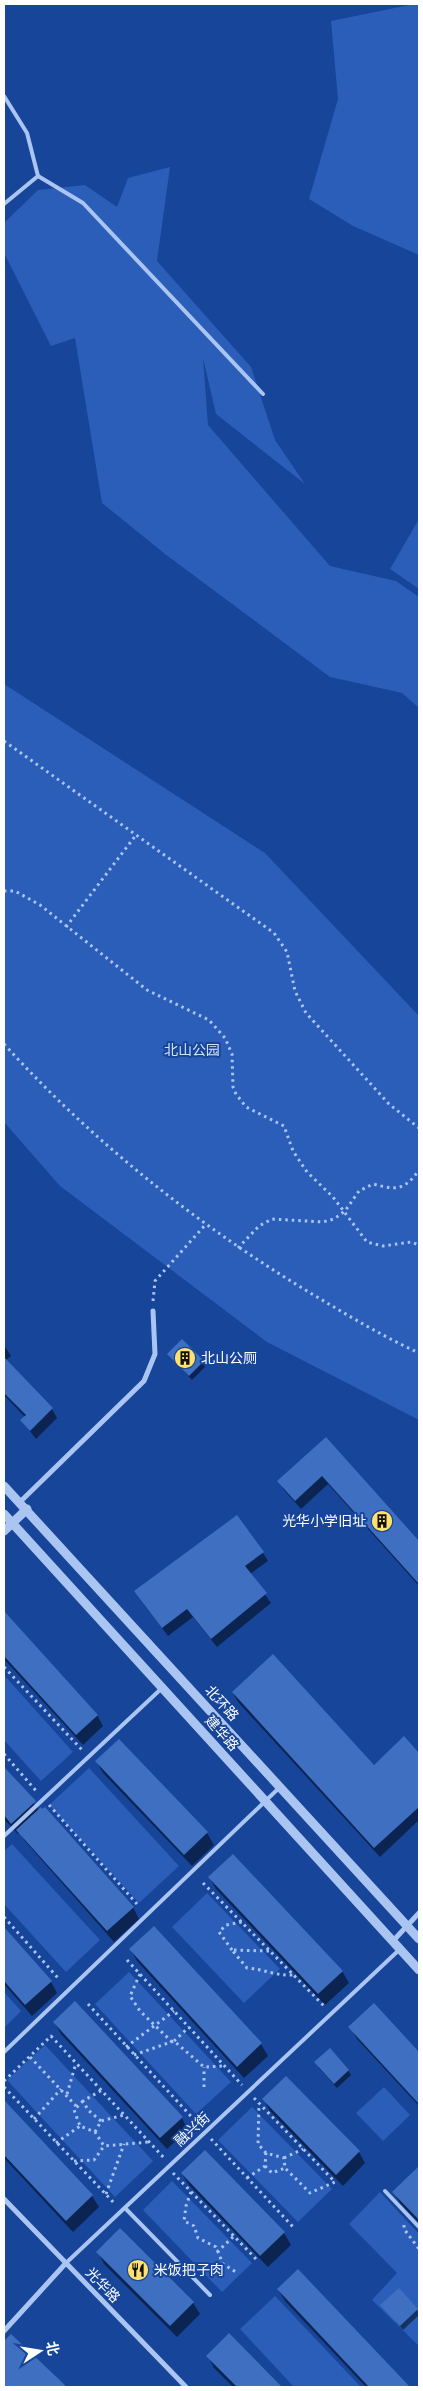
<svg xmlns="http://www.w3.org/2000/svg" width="423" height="2391" viewBox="0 0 423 2391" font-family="Manrope,'Noto Sans SC',sans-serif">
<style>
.green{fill:#2a5eb8}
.shadow{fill:#0007}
.building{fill:#3f6fc1}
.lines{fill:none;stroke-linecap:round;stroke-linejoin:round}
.path{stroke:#abc5f2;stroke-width:3;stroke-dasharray:2.5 4;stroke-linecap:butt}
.service{stroke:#abc5f2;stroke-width:4}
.minor{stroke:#abc5f2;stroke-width:5}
.tertiary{stroke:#abc5f2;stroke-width:9}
.labels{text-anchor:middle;stroke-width:4;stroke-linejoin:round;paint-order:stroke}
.park-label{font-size:14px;fill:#d3e2fc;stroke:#16459a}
.poi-label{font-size:14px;fill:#fff;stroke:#16459a;text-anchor:start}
.street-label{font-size:14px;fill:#fff;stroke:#16459a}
</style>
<rect width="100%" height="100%" fill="#16459a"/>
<g class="green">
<polygon points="414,4 419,4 419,255 353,226 309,199 338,99 331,21"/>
<polygon points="170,167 157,261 251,367 275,440 305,484 216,414 203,358 208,425 330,566 396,581 419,597 419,708 402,693 330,677 165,554 102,503 75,338 51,346 4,253 4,223 38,190 85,185 117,207 128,178"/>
<polygon points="419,519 419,589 390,569"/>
<polygon points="4,684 265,853 419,1016 419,1420 267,1342 60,1186 4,1122"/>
<polygon points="4,1675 73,1752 41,1781 4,1740"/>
<polygon points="89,1768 179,1866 139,1903 49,1805"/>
<polygon points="12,1844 100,1940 66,1972 4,1904 4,1851"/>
<polygon points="207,1893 280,1969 244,2003 172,1927"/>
<polygon points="129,1972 231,2082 196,2114 95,2004"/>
<polygon points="4,1992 21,2011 4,2028"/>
<polygon points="45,2045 153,2161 115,2197 7,2080"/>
<polygon points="384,2087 410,2115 383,2141 356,2113"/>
<polygon points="252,2107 332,2189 298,2222 218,2140"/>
<polygon points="172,2181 252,2263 222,2292 143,2210"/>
<polygon points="380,2192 419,2234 419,2346 372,2300 397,2273 349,2224"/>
<polygon points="275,2296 361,2387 294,2387 240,2329"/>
</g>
<g class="shadow">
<polygon points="4,1345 11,1356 6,1360 52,1409 57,1418 36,1439 22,1421 25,1417 4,1395"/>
<polygon points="169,1354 203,1362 205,1367 192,1380"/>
<polygon points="326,1439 419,1543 419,1586 328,1484 301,1509 284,1490 279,1481"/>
<polygon points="263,1553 268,1561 250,1574 271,1603 217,1647 193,1617 168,1636 141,1600"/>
<polygon points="4,1613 97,1715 103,1726 83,1745 4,1659"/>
<polygon points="233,1693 373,1766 404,1738 419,1755 419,1820 380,1857 238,1702"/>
<polygon points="119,1740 207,1833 214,1845 192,1866 103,1773 97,1762"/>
<polygon points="4,1769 39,1810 133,1907 139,1919 114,1942 25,1841 20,1833 18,1834 4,1819"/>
<polygon points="210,1878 342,1971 349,1983 325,2005 216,1889"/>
<polygon points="154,1928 261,2044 268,2056 244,2078 137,1961 131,1950"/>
<polygon points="4,1929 51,1982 57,1993 32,2016 4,1984"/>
<polygon points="374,2005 419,2054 419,2106 357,2039 350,2027"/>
<polygon points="54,2022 182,2118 188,2130 167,2149 61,2034"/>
<polygon points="318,2067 348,2070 351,2075 337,2088"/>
<polygon points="264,2100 359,2152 365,2163 343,2186 270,2111"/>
<polygon points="4,2102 92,2196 99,2207 73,2232 4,2158"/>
<polygon points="419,2167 419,2223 400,2203 394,2192"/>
<polygon points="182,2174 284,2233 291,2245 268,2267 189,2185"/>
<polygon points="98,2252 193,2303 200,2314 177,2337 104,2264"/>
<polygon points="278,2289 407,2386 407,2387 366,2387 285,2301"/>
<polygon points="382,2305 417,2309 419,2315 403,2330"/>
<polygon points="229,2335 280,2387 233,2387 214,2368 208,2356"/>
<polygon points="11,2336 65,2387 4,2387 4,2343"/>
</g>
<g class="building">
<polygon points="182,1339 204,1361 189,1376 167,1354"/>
<polygon points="4,1357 53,1408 30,1431 20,1420 26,1415 4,1393"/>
<polygon points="326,1437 419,1541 419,1584 322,1476 295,1501 277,1481"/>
<polygon points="237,1515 264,1552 245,1566 267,1593 211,1639 187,1609 162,1628 134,1591"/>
<polygon points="4,1611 98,1715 76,1735 4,1656"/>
<polygon points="273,1654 374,1765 404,1736 419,1753 419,1807 374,1848 232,1692"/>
<polygon points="119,1739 208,1832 184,1855 95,1761"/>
<polygon points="4,1767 36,1801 11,1824 4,1815"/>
<polygon points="41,1807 42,1809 45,1807 134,1907 107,1931 16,1830"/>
<polygon points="233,1854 343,1971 318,1994 208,1877"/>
<polygon points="154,1926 262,2043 237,2067 129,1949"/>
<polygon points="4,1927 52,1981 25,2005 4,1981"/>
<polygon points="75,2001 183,2117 160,2138 53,2022"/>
<polygon points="374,2003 419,2052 419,2104 348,2027"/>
<polygon points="330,2048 349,2070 334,2084 314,2062"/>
<polygon points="286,2076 360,2151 336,2175 262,2099"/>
<polygon points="4,2100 93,2195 66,2221 4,2155"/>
<polygon points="205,2150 285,2232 260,2256 181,2173"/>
<polygon points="419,2166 419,2220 392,2192"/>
<polygon points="120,2228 194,2302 170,2326 96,2252"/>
<polygon points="298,2269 410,2387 369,2387 277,2289"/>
<polygon points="399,2288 418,2309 400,2326 380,2305"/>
<polygon points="229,2333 282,2387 237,2387 206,2356"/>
<polygon points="11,2334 67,2387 4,2387 4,2341"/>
</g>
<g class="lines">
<g class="path">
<polyline points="4,741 274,933 287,952 295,991 306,1013 389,1104 419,1128"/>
<polyline points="4,891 15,891 40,905 147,990 209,1020 225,1038 232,1054 233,1087 236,1094 246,1107 284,1126 293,1151 307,1172 333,1197 367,1242 383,1246 411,1242 419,1245"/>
<polyline points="66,927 136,835"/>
<path d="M4 1044C92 1141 195 1223 307 1291 344 1313 380 1335 419 1353"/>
<path d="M238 1248 259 1226 272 1219 323 1222 334 1219 345 1211 359 1191 373 1184C396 1190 404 1191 419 1170"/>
<polyline points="153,1301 155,1281 206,1224"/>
<polyline points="4,1667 83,1751"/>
<polyline points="4,1754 38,1793"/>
<polyline points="49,1805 137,1904"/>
<polyline points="203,1883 326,2008"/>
<polyline points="4,1917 58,1978"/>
<polyline points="232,1950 219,1932 226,1925 242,1922"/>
<path d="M269 1951 232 1950 247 1968C264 1969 275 1976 293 1975"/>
<polyline points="127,1960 242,2085"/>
<polyline points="140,1974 130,1996 140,2011 172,2042"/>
<polyline points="88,2004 199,2125"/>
<polyline points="174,2041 189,2027"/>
<polyline points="126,2047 174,2011"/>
<polyline points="134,2055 174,2041 204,2067 224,2066"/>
<polyline points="30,2057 76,2106"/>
<polyline points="4,2081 51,2036 165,2159"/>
<polyline points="4,2087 115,2204"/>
<polyline points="204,2087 204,2067"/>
<polyline points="67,2094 76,2063"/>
<polyline points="254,2098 335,2182 310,2193 285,2168 284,2158 266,2153 258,2144 259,2103"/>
<polyline points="83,2101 74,2110 80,2126 95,2132 104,2146 149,2142"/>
<polyline points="34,2119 61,2089"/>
<polyline points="101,2121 88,2110 83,2101 102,2090"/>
<polyline points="95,2132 101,2121 124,2115"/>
<polyline points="211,2139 295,2229"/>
<polyline points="56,2143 80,2126"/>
<polyline points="284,2158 303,2149"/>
<polyline points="74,2161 94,2160 104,2146"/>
<polyline points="265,2166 272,2173 285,2168"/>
<polyline points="173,2173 257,2260"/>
<polyline points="247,2178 265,2166 266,2153"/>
<polyline points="191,2192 186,2206 184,2221 194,2226 198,2238 216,2247 223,2264 236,2272"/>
<polyline points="106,2194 124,2144"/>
<polyline points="404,2225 404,2229 419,2249"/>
<polyline points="217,2252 234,2236"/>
</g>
<g class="service">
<polyline points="4,96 27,133 38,176 4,204"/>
<polyline points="38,176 83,203 263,394"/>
<polyline points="4,1836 162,1688"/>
<polyline points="4,2052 280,1787"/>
<polyline points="385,2191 419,2227"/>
<polyline points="125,2208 210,2295"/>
<polyline points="66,2263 399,1950"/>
</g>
<g class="minor">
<polyline points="20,1502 144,1381 155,1354 153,1311"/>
<polyline points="393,1941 419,1913"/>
<polyline points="4,2199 186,2387"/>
<polyline points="4,2331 66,2263"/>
</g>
<g class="tertiary">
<polyline points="4,1486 419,1939"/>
<polyline points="4,1514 419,1970"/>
<polyline points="4,1531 27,1509"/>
</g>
</g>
<defs>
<g id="building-disc" transform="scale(1.125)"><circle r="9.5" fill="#ffe16c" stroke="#16459a"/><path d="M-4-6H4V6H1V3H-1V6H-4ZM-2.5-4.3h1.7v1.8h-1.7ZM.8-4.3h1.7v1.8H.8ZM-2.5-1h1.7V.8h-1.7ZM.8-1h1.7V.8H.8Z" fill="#111"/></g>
<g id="restaurant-disc" transform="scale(1.125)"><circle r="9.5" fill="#ffe16c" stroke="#16459a"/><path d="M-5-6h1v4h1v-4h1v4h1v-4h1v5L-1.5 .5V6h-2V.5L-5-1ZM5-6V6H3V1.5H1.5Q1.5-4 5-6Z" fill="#111"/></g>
</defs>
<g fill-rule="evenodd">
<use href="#building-disc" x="185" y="1358"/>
<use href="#building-disc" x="382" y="1521"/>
<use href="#restaurant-disc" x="138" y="2270"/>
</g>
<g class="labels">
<g class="park-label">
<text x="192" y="1055">北山公园</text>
</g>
<g class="poi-label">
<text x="201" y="1363">北山公厕</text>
<text x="366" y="1526" text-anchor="end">光华小学旧址</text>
<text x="154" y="2275">米饭把子肉</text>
</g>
<g class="street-label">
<text transform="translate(222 1703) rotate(48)" y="5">北环路</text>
<text transform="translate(222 1733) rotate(48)" y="5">建华路</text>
<text transform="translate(192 2129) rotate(-43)" y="5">融兴街</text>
<text transform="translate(103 2285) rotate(46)" y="5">光华路</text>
</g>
</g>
<rect width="423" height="2391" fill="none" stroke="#ffffff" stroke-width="10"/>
<g transform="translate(40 2351) rotate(78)" stroke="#16459a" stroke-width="4" paint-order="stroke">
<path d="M0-4L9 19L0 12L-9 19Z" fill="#ffffff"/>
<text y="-8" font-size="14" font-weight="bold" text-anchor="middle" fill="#ffffff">北</text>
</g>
</svg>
